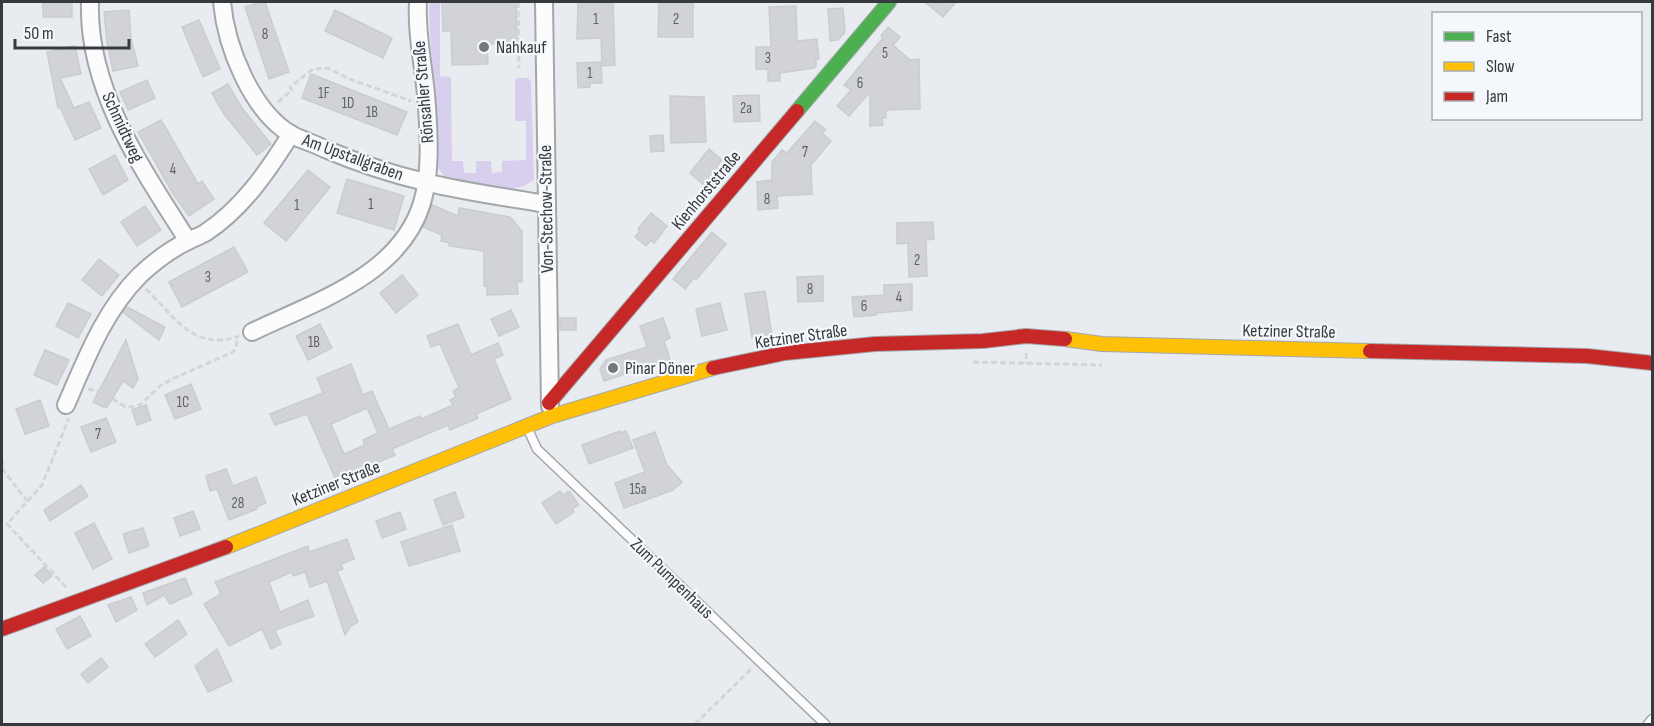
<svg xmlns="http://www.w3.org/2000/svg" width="1654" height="726" viewBox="0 0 1654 726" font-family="'Sofia Sans Condensed',sans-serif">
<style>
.green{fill:#d8cfee}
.building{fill:#d1d3d7;stroke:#caccd0;stroke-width:1.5;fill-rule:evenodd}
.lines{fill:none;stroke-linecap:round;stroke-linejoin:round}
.lane-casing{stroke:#a4a7aa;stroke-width:11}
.street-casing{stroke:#a4a7aa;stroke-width:20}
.fast-casing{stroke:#a4a7aa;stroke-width:16}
.slow-casing{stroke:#a4a7aa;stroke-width:16}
.jam-casing{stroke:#a4a7aa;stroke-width:16}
.path{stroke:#d4d5d6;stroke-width:3;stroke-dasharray:6 3;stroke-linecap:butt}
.lane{stroke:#fcfcfd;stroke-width:8}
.street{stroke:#fcfcfd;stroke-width:16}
.fast{stroke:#4caf50;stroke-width:14}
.slow{stroke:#ffc107;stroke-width:14}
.jam{stroke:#c62828;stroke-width:14}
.poi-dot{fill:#74787c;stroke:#f4f8fd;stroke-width:2}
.labels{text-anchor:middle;stroke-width:4.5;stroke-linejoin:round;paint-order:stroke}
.number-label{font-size:15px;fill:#5e6165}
.poi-label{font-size:18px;fill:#36393d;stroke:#f4f8fd;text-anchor:start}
.street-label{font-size:18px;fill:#36393d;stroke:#f4f8fd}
</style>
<rect width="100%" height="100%" fill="#e8ecf0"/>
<polygon class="green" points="430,2 440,2 440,76 451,77 452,161 463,161 464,173 476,173 476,161 491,161 492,173 502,172 502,161 526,160 526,121 515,121 515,83 516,78 528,78 531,82 534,180 524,186 510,189 446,178 437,167 429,14"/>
<g class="building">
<rect x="43" y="2" width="29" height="15"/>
<polygon points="262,2 265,2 289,72 269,79 245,7"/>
<polygon points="442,2 516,2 517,43 487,44 488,64 452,65 451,31 443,31"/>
<polygon points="578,2 613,2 615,65 602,66 601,38 577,39"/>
<polygon points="659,2 693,2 693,37 658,37"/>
<polygon points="925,2 956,2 943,17"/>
<polygon points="796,6 797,41 817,39 819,59 816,59 816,66 814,68 780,73 780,81 768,81 768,69 756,69 756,47 771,47 769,7"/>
<polygon points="843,8 845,32 838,40 830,41 828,9"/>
<polygon points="129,10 131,38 138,66 113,71 107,42 104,12"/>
<polygon points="335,10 392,38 383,58 325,31"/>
<polygon points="199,20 220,69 203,77 182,27"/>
<polygon points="888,27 900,37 893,45 910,60 919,59 920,109 886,110 886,118 882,118 883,125 870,126 870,92 849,116 837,106 851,90 844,85 883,38 881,36"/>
<polygon points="75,46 81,74 60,78 74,108 89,102 101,128 75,140 60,107 58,108 47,52"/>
<polygon points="601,62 602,83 590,83 590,87 578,88 577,63"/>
<polygon points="311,74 407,112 397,135 302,98"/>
<polygon points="147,80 155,98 128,110 120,92"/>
<polygon points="228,84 242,108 271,144 257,155 224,114 212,93"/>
<polygon points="759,95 760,121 734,122 733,96"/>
<polygon points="670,96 704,97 706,142 671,143"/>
<polygon points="161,120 198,184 202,181 214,199 189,216 172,192 138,132"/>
<polygon points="815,121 826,130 822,133 831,141 811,165 812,194 777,196 778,208 758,210 757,182 772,180 772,162 782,150 787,153"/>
<polygon points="663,135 664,151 651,152 650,136"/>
<polygon points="709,149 722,160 716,167 719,170 705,186 690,173"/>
<polygon points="115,155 128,180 103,195 89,169"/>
<polygon points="308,170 330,187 286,241 264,223"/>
<polygon points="347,179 404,196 394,230 337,213"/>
<polygon points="432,205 458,216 459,208 510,217 522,231 522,282 517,282 518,294 487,295 487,286 484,286 484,251 449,246 450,243 441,241 442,235 423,227"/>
<polygon points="145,206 161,230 137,246 121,222"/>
<polygon points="651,213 667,226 654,243 651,240 646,246 635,237 640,231 638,229"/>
<polygon points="933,222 934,239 926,240 927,276 909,277 908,243 897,244 897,223"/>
<polygon points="712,232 726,244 696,280 694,278 685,289 673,279"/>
<polygon points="234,247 248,272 182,307 169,282"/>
<polygon points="99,259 119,275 102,296 82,280"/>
<polygon points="402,275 418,295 396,313 380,293"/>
<polygon points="823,276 823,301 798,302 797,277"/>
<polygon points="912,284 912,310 876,313 876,315 854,317 852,297 884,295 884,285"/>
<polygon points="765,291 772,335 752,338 745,294"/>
<polygon points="68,303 91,314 78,338 56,326"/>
<polygon points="720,303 727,330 702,336 696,309"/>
<polygon points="127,307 165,327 159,340 123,312"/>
<polygon points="511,310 519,327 499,336 491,319"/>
<rect x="560" y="318" width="16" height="12"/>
<polygon points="663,318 670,338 664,341 670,359 604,381 600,369 606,360 647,347 640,326"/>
<polygon points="320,324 332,348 308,360 296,336"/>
<path d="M458 324 471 355 498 343 503 355 494 359 511 399 476 414 478 418 450 430 448 425 392 449 395 455 336 480 307 414 275 425 270 414 323 393 317 378 351 364 363 395 372 391 389 429 420 416 421 419 453 405 450 400 456 397 453 391 459 388 440 344 431 347 427 336ZM367 408 378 433 363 440 365 445 344 454 331 424Z"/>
<polygon points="126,340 138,379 133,388 123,381 107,407 103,407 93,402"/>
<polygon points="45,350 69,360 57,385 34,375"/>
<polygon points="191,384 201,409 175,419 165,395"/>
<polygon points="40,400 49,426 25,434 16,409"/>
<polygon points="146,405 151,420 137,425 132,410"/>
<polygon points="106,418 116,442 91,452 81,427"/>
<polygon points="620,431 620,433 626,431 633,448 589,464 582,445"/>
<polygon points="655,432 667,465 682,482 673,490 624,508 615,483 645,472 633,440"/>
<polygon points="226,469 233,486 256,477 266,503 256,507 257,509 229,520 217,489 210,491 206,476"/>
<polygon points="81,485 88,496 50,521 44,510"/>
<polygon points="560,491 563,495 569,491 579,505 572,509 574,512 556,524 542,503"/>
<polygon points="455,492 464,517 443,525 434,500"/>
<polygon points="193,511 200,529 180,536 174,518"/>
<polygon points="400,512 406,529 382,538 376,521"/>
<polygon points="94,523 112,559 93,569 75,533"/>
<polygon points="452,525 460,551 409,566 401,542"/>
<polygon points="143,528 149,546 129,553 123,534"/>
<polygon points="347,539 354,559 341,564 343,569 337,571 358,622 351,626 345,635 327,581 310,587 305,572 293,576 292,572 269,582 280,612 308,600 314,616 275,630 281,644 271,649 262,629 229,646 204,604 221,594 215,582 308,546 309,552"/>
<polygon points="44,567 52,576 43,583 35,575"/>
<polygon points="185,578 192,594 170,604 164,595 147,605 143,593"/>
<polygon points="131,597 137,610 116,622 108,605"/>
<polygon points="80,616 91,636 67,649 56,629"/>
<polygon points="178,620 187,634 155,657 145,644"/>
<polygon points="217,649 232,681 208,692 195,666"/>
<polygon points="101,658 108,667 88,683 81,674"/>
</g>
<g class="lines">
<g class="lane-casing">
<g id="lane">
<polyline points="527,427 537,449 825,724"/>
<polyline points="1648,724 1652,719"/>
</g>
</g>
<g class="street-casing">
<g id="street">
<path d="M90 2C87 90 143 170 188 241"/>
<path d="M222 2C226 46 251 111 292 135 302 140 315 144 325 149 358 163 391 174 425 182 464 192 506 197 546 204"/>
<polyline points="544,2 550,406"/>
<path d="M252 332C314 302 400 276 422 203 431 173 429 138 427 107 425 71 416 37 418 2"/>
<path d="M66 405C86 359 104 311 140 275 154 262 171 249 188 241 194 238 200 236 205 233 242 209 268 171 291 134"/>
</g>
</g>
<g class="fast-casing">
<polyline id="fast" points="797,111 889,2"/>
</g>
<g class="slow-casing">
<g id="slow">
<polyline points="1065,339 1102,344 1370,351"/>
<polyline points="226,547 552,416 713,368"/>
</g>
</g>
<g class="jam-casing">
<g id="jam">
<polyline points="1370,351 1587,356 1652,363"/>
<polyline points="713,368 785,353 875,344 983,341 1026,336 1065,339"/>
<polyline points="549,403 797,111"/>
<polyline points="2,629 226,547"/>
</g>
</g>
<g class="path">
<polyline points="518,2 519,68"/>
<polyline points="278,102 292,90 290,87 313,69 328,68 347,78 411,101"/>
<path d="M146 289C175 317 193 352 239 336"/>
<polyline points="1026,353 1027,364"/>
<polyline points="973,362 1102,365"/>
<polyline points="88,389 100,391 124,406 133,407 141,404 160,386 174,378 233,352 236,347 237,338"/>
<polyline points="2,459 3,470 28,502"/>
<polyline points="66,587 7,524 42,485 69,418"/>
<polyline points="695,724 751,669"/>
</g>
<use href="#lane" class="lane"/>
<use href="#street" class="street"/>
<use href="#fast" class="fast"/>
<use href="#slow" class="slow"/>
<use href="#jam" class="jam"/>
</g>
<g class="poi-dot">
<circle cx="484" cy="47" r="6"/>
<circle cx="613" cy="368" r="6"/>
</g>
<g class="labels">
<g class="number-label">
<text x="596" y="24">1</text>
<text x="676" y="24">2</text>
<text x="265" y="39">8</text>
<text x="885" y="58">5</text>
<text x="768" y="63">3</text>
<text x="590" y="78">1</text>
<text x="860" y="88">6</text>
<text x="324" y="98">1F</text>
<text x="348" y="108">1D</text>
<text x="746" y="113">2a</text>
<text x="372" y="117">1B</text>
<text x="805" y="157">7</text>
<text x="173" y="174">4</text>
<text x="767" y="204">8</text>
<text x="371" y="209">1</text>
<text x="297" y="210">1</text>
<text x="917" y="265">2</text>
<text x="208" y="282">3</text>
<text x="810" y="294">8</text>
<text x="899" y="302">4</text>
<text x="864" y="311">6</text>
<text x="314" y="347">1B</text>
<text x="183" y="407">1C</text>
<text x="98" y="439">7</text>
<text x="638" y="494">15a</text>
<text x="238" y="508">28</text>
</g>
<g class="poi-label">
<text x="496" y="53">Nahkauf</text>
<text x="625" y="374">Pinar Döner</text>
</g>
<g class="street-label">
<text transform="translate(423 92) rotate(-95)" y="6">Rönsahler Straße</text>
<text transform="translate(123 127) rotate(65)" y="6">Schmidtweg</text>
<text transform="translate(353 157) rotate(20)" y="6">Am Upstallgraben</text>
<text transform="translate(706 190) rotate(-50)" y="6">Kienhorststraße</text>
<text transform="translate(546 209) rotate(-91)" y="6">Von-Stechow-Straße</text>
<text transform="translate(1289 331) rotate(1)" y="6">Ketziner Straße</text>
<text transform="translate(801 336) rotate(-8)" y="6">Ketziner Straße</text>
<text transform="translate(336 483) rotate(-22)" y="6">Ketziner Straße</text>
<text transform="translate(672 578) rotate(44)" y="6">Zum Pumpenhaus</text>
</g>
</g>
<rect width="1654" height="726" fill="none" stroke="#36393d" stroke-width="6"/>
<rect x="1432" y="12" width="210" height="108" fill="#f4f8fd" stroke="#a8acb0" stroke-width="1.5"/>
<rect x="1444" y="32" width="30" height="9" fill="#4caf50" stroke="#a8acb0" stroke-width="1.5"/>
<text x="1486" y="42" font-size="18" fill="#36393d">Fast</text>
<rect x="1444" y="62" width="30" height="9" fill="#ffc107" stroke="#a8acb0" stroke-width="1.5"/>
<text x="1486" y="72" font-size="18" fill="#36393d">Slow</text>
<rect x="1444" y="92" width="30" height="9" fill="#c62828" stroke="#a8acb0" stroke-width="1.5"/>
<text x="1486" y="102" font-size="18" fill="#36393d">Jam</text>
<path d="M15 39v9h114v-9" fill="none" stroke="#36393d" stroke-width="3"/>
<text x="24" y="39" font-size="18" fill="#36393d" stroke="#f4f8fd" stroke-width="4.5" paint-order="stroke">50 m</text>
</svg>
